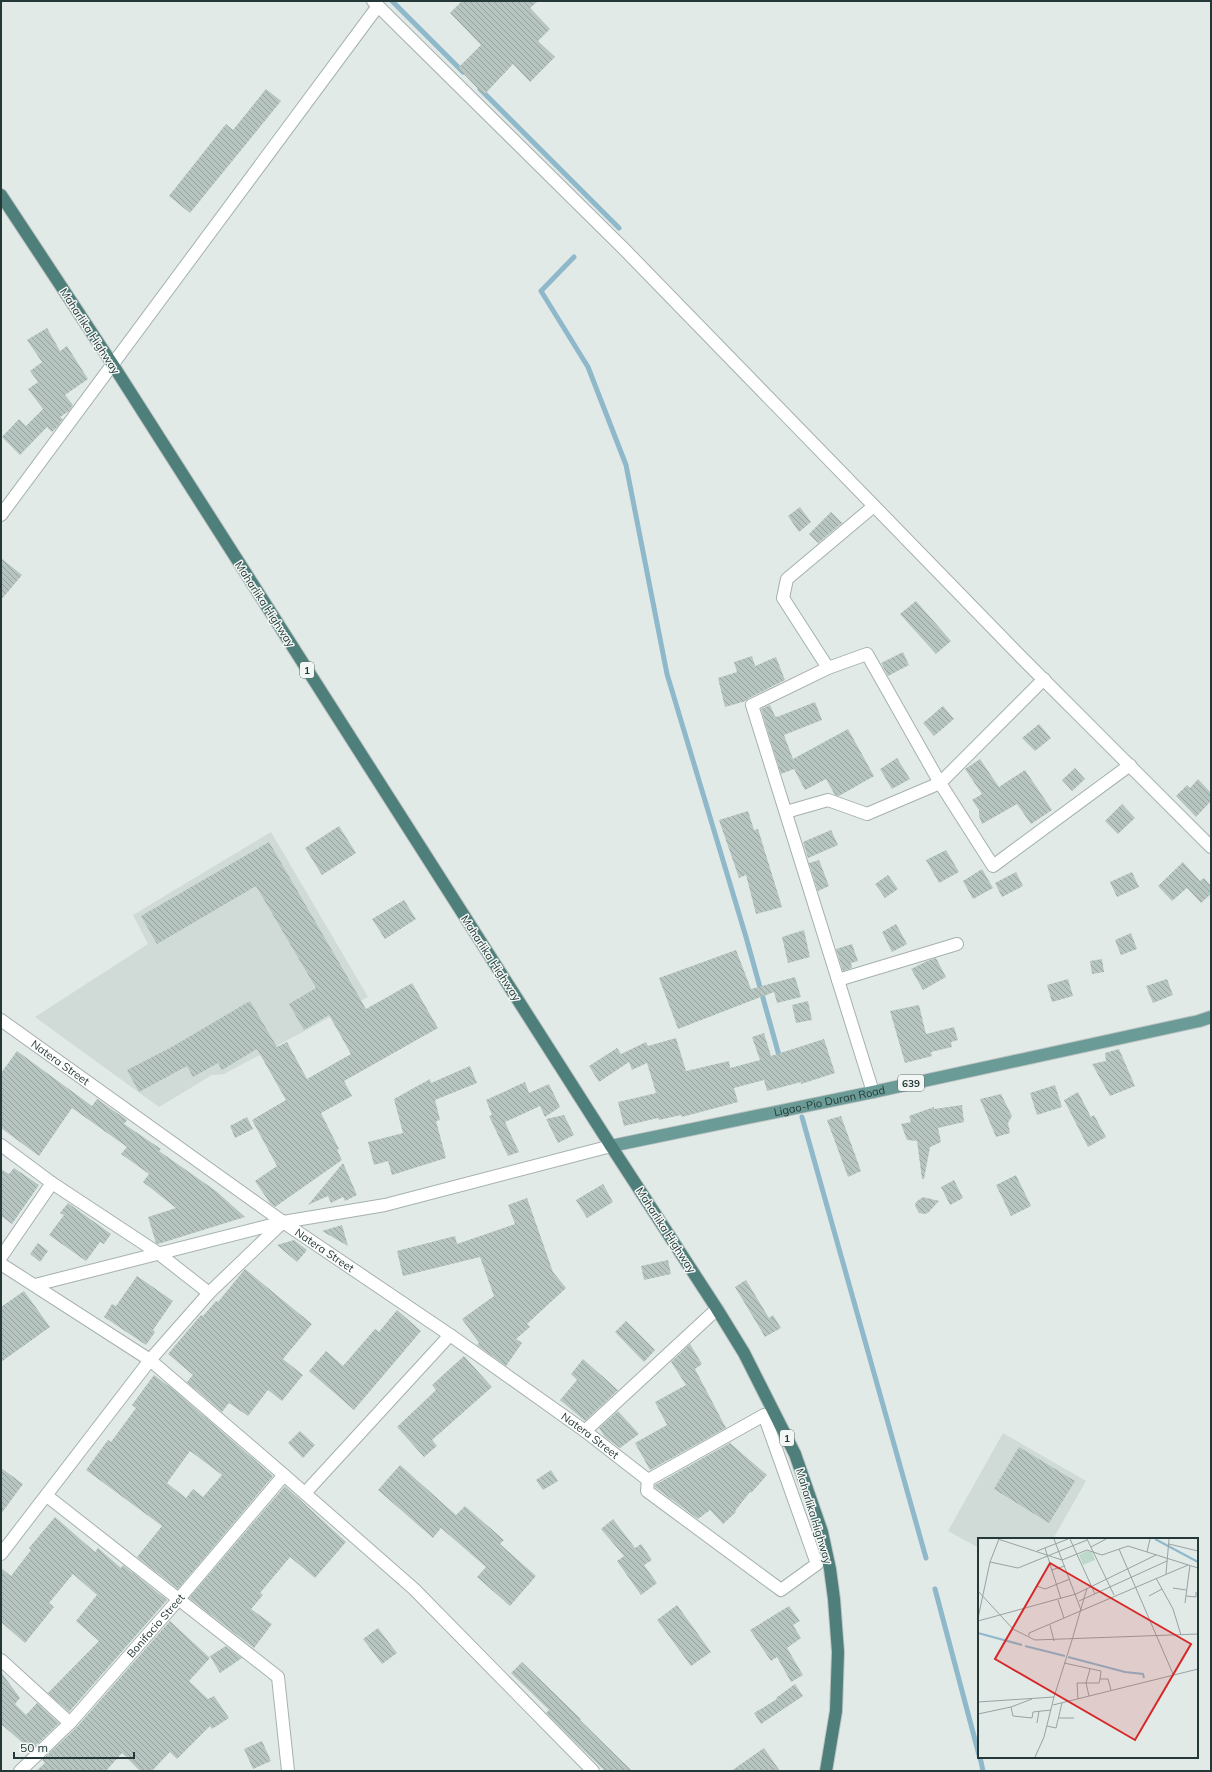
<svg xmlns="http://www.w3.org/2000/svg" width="1212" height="1772" viewBox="0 0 1212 1772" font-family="Mulish,sans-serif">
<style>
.built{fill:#d0dad7}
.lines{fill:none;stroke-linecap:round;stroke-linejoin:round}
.stream{stroke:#8fb8ca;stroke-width:5}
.building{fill:url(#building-back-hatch);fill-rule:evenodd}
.minor-casing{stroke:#a5b1af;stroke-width:14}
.tertiary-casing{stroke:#a5b1af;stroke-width:14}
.primary-casing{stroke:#bdc4c3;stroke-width:14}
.trunk-casing{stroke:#bdc4c3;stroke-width:14}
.minor{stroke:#fff;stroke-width:12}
.tertiary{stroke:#fff;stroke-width:12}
.primary{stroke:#6b9b96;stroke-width:12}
.trunk{stroke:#4f7f7b;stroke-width:12}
.labels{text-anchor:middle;stroke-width:3;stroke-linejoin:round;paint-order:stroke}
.shield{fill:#f2f7f5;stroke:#627270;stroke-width:1}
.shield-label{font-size:10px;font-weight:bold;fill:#243937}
.street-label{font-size:11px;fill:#243937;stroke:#f2f7f5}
.inset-river{fill:none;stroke:#8fb8ca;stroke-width:2}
.inset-road{fill:none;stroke:#96a3a1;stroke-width:1}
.view{fill:#d62828;fill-opacity:0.15;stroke:#d62828;stroke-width:2}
.inset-edge{fill:none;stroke:#243937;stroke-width:2}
</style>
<defs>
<pattern id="building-back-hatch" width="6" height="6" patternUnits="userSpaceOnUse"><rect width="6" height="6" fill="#b7c5c1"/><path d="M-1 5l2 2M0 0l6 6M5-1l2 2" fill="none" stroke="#95a19e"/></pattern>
</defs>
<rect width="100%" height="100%" fill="#e2eae8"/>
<g class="built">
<polygon points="271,832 368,997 224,1074 212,1075 159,1107 35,1017 148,944 133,915"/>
<polygon points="1003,1433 1086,1481 1053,1539 979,1539 979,1548 948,1531"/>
</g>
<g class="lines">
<g class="stream">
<polyline points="392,1 463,72"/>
<polyline points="480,89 619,228"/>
<polyline points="574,257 541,291 588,367 626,465 667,674 746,937 780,1059"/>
<polyline points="802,1117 926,1558"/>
<polyline points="935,1589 979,1755"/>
<polyline points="980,1757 983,1771"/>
</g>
</g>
<g class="building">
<polygon points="462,1 538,1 530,8 550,29 538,41 555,57 530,82 513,64 484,95 458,68 481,45 450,13"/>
<polygon points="266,89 281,101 190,213 169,196 226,124 233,130"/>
<polygon points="47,328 60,351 67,346 88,379 65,395 73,405 69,411 60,417 63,419 57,427 52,432 47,427 20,455 2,437 19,419 26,426 43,409 28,389 38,382 30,371 42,362 27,340"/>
<polygon points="800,507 811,522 799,532 788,516"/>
<polygon points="831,512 842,523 818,543 809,534"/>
<polygon points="1,558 22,575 1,600"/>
<polygon points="916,601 951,641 936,654 900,614"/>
<polygon points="903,652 909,665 888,676 881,663"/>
<polygon points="752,656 755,666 776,657 785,680 749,698 746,701 725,707 718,678 737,672 734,662"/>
<polygon points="815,702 822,720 784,735 793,759 848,729 874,776 839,796 835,795 826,779 805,790 794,769 781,774 761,709 770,705 775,716 777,717"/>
<polygon points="943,706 954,719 934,736 923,723"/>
<polygon points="1039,724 1051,738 1035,751 1022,738"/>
<polygon points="897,758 910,779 892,789 880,769"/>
<polygon points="980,759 999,787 1025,770 1052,810 1031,824 1017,804 982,824 979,816 979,810 972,800 982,794 965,769"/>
<polygon points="1075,768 1085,779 1072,791 1062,780"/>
<polygon points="1198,779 1211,793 1211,801 1196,817 1176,796 1187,785 1190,788"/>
<polygon points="1122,804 1135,818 1118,834 1105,821"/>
<polygon points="748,811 754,830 758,829 782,907 756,914 746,875 739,878 719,820"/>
<polygon points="339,826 356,853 322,875 305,848"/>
<polygon points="831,830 838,845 808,858 803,842"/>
<polygon points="269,842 366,1009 412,983 438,1028 344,1081 352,1096 321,1113 339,1149 337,1150 342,1160 275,1207 270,1203 255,1181 277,1166 252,1120 286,1100 257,1049 222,1070 218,1063 193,1077 187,1066 139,1092 127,1070 170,1048 250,1001 277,1047 287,1042 307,1079 351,1054 329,1015 304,1030 289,1004 316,988 256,886 157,944 141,916"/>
<polygon points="946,850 959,872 939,883 926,860"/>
<polygon points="819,860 829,886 818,891 809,863"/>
<polygon points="1183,862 1200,881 1204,878 1211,886 1211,894 1201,903 1187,888 1172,901 1158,886"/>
<polygon points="982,869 993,888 973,899 963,881"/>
<polygon points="1016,872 1023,886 1002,897 995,883"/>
<polygon points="1132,872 1139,887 1117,897 1110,882"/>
<polygon points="888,875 898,889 885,898 875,884"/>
<polygon points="404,900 416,919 385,939 372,919"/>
<polygon points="896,924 907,944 892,952 882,932"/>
<polygon points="804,930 810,957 788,963 782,937"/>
<polygon points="1131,933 1137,949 1121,955 1115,940"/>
<polygon points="852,944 858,961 851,963 852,968 843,971 836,949"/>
<polygon points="736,950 751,989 795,977 801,997 777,1003 774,992 678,1029 659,978"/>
<polygon points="936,958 946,977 923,990 911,969 927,961"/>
<polygon points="1102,959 1104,972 1092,974 1090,961"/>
<polygon points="1068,979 1073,996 1052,1002 1047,985"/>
<polygon points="1167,979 1173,995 1153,1003 1146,986"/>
<polygon points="808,1001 812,1020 796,1023 792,1005"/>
<polygon points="919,1005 926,1034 954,1027 958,1040 951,1042 952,1047 931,1052 932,1056 905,1063 890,1011"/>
<polygon points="764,1033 771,1056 824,1039 835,1073 801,1084 801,1082 767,1091 764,1080 734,1088 738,1102 682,1117 681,1115 659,1120 658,1118 624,1126 618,1102 656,1093 647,1063 632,1070 629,1062 599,1082 589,1066 617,1048 621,1054 646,1042 648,1046 676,1038 686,1071 729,1061 730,1068 760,1060 752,1037"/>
<polygon points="1119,1049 1135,1086 1110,1096 1092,1064 1106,1061 1105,1053"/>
<polygon points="17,1051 92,1106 97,1099 127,1120 124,1124 161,1149 159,1151 216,1191 245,1217 158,1244 156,1243 148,1217 176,1208 143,1182 149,1174 121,1154 127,1147 72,1108 39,1156 1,1128 1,1073"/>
<polygon points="470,1066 477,1083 435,1100 440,1120 436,1121 446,1158 392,1175 388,1161 374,1165 368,1142 403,1133 394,1099 430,1079 431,1083"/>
<polygon points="525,1082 529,1093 549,1084 560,1107 545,1117 540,1106 505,1122 519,1152 508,1156 489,1116 492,1115 486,1100"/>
<polygon points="1055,1085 1062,1107 1037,1115 1030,1093"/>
<polygon points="1078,1092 1091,1117 1094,1115 1106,1137 1088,1147 1064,1100"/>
<polygon points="1001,1094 1012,1116 1008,1123 1010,1133 996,1137 980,1099"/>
<polygon points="962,1105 964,1122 938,1128 941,1142 930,1147 924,1179 922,1179 917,1141 907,1140 901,1124 911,1122 909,1116 934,1107 934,1109"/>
<polygon points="564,1115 574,1135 558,1143 546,1119"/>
<polygon points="841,1116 861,1171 848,1177 827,1120"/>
<polygon points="247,1117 253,1129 235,1138 230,1126"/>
<polygon points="343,1163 357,1195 345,1201 343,1197 331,1203 328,1196 308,1205"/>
<polygon points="14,1168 39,1185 12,1224 1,1216 1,1169 9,1174"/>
<polygon points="1016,1175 1031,1206 1011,1216 996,1185"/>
<polygon points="954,1180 963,1198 950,1205 941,1187"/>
<polygon points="603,1184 613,1202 587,1218 576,1200"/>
<polygon points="923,1197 939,1201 928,1213 924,1214 919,1213 915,1206 916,1202"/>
<polygon points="527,1198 553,1272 566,1288 527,1324 530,1327 516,1339 522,1343 506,1366 477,1345 479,1343 462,1319 494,1296 480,1257 403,1276 397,1251 455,1236 457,1244 515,1224 508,1205"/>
<polygon points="68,1203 111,1234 104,1244 100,1242 86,1261 49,1235 64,1215 60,1213"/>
<polygon points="342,1225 348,1246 322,1231"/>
<polygon points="294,1240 307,1250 297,1262 277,1245"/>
<polygon points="38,1243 48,1251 40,1262 30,1254"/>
<polygon points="668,1260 671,1274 644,1280 641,1266"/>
<polygon points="245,1269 312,1324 283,1359 303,1375 282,1401 268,1390 248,1416 229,1403 222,1412 187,1382 193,1375 168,1354 201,1315 203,1316 216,1301 218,1302"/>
<polygon points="137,1276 173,1301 153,1330 155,1332 146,1345 104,1317 112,1304 116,1306"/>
<polygon points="746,1280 769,1318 773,1315 781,1328 765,1337 735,1287"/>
<polygon points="24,1291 50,1327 1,1362 1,1307"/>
<polygon points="397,1310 421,1331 354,1410 309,1371 326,1351 343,1366 375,1329 379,1332"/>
<polygon points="626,1321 655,1350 644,1362 615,1332"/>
<polygon points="690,1344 702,1364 695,1369 726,1428 650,1470 635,1443 667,1425 655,1402 686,1385 671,1362"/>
<polygon points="464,1356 492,1387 432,1440 437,1446 424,1457 397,1427 436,1390 432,1385"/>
<polygon points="583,1359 618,1390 585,1421 560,1400 577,1380 571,1374"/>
<path d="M154 1375 174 1390 273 1476 178 1589 137 1557 162 1526 86 1470 108 1440 111 1442 136 1408 132 1405ZM190 1451 222 1475 203 1497 193 1489 186 1498 167 1483Z"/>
<polygon points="618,1411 639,1434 620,1448 605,1437 599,1428"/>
<polygon points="300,1431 315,1445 303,1458 288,1443"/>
<polygon points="730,1443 767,1475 751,1493 750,1492 735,1511 736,1512 723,1524 710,1510 698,1519 655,1487 655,1485"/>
<polygon points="1019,1447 1075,1481 1049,1523 994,1489"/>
<polygon points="400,1465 456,1515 465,1506 504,1540 500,1544 536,1576 510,1606 477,1577 486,1567 441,1528 433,1538 378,1490"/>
<polygon points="1,1468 23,1484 1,1514"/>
<polygon points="551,1470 558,1481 543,1490 536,1480"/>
<polygon points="285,1486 346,1542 315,1578 290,1557 260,1593 263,1595 251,1609 272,1624 254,1648 189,1598"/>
<polygon points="55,1517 95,1552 98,1548 121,1568 123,1565 167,1600 69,1712 48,1693 99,1641 76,1621 97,1595 73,1574 49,1603 54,1607 25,1643 1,1622 1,1568 11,1576 31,1550 29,1548"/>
<polygon points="613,1519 635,1548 641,1544 652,1560 644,1565 657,1583 641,1595 617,1561 624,1556 601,1529"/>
<polygon points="677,1605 711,1652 691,1666 657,1620"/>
<polygon points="789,1606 800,1621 793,1625 801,1638 787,1648 803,1675 791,1682 777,1657 771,1661 750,1630"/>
<polygon points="170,1621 210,1658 189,1681 208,1699 214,1696 229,1718 212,1729 210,1726 177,1759 170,1752 152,1771 140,1771 122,1753 106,1771 36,1771 45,1763 42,1760 76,1728"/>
<polygon points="378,1628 397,1653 382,1664 363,1639"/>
<polygon points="226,1646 242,1658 220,1673 210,1656"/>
<polygon points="522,1662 581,1719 580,1720 632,1771 605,1771 570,1737 546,1713 549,1710 511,1673"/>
<polygon points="1,1672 20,1698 15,1704 26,1715 37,1703 59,1723 31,1750 1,1724"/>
<polygon points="795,1684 803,1696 761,1724 754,1713 777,1699 776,1698"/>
<polygon points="262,1741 271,1761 253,1769 244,1749"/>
<polygon points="764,1748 780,1771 731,1771"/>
</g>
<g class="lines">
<g class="minor-casing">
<g id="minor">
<polyline points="828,668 752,705 873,1092"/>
<polyline points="1044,679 940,783 993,866 1130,765"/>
<polyline points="786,812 828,800 867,814 940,783 867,654 828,668 783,598 787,579 874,506"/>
<polyline points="838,980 957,944"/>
<path id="s1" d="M1 1020 283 1222 450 1335 585 1431 648 1480"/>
<polyline points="1,1145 52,1183 158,1253 209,1293"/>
<polyline points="1,1257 52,1183"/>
<polyline points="35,1285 283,1222"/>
<polygon points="764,1415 817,1564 781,1590 647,1491 648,1480"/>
<polyline points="585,1431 717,1309"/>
<polyline points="305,1493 450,1335"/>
<polyline points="47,1496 278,1677 288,1771"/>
<polyline points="1,1660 70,1723"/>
<path id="s2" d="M20 1771 70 1723 178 1600 284 1475"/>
</g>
</g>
<g class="tertiary-casing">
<g id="tertiary">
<polyline points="373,1 624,249 1022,658 1211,847"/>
<polyline points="1,515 378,6"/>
<polyline points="1,1264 150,1360 284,1475 414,1589 593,1771"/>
<polyline points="1,1554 150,1360 209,1293 283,1222 385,1205 611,1146"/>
</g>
</g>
<g class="primary-casing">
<g id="primary">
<path id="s3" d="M611 1146 873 1092 1199 1021 1211 1017"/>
</g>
</g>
<g class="trunk-casing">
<polyline id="trunk" points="1,195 113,365 611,1146 717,1309 744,1353 795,1454 822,1532 830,1569 834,1599 838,1652 836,1711 826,1771"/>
</g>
<use href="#minor" class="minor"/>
<use href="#tertiary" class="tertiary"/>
<use href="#primary" class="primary"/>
<use href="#trunk" class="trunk"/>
</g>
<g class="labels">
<g class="shield">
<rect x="300" y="662" width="14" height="16" rx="3"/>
<rect x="898" y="1075" width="26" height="16" rx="3"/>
<rect x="780" y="1430" width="14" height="16" rx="3"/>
</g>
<g class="shield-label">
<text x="307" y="674">1</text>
<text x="911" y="1087">639</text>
<text x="787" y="1442">1</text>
</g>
<g class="street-label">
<text transform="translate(90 331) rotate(57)" y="4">Maharlika Highway</text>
<text transform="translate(265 604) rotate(57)" y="4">Maharlika Highway</text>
<text transform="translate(491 958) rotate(57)" y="4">Maharlika Highway</text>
<text dy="4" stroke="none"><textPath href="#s1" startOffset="73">Natera Street</textPath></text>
<text dy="4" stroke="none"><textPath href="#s3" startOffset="223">Ligao-Pio Duran Road</textPath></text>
<text transform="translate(666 1230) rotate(57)" y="4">Maharlika Highway</text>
<text dy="4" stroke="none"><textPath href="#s1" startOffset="397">Natera Street</textPath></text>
<text dy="4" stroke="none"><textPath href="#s1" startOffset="721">Natera Street</textPath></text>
<text transform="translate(814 1516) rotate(73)" y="4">Maharlika Highway</text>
<text dy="4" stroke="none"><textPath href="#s2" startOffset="199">Bonifacio Street</textPath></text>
</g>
</g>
<g transform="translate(978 1538)">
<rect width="220" height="220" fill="#e2eae8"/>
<path d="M109 13 114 14 117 22 105 27 101 17Z" fill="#bdd9c9"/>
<path class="inset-river" d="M177 1 220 24M0 95 44 107M47 108 87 118M90 119 147 134 165 136 166 140"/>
<path class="inset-road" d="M20 1 84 22 109 12 124 17 150 8 220 30M76 1 103 72M92 1 117 56M109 1 136 57M191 6 220 13M113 9 128 1M67 10 83 61M141 11 195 136M59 13 90 1M169 14 172 1M12 24 40 30 109 2M73 32 87 28M188 36 191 1M178 40 195 71 203 97M59 48 67 51 92 41M195 50 208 52M0 53 35 91 57 102 220 96M171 58 184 51M208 58 218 59V54M80 62 86 80M101 63 189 23M207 65 212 27M0 80 12 24 21 1M0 83 98 56 178 17M72 87 76 103M51 98V95L210 27M94 102 109 50M86 125 123 133 122 141M112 131 108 145H121L122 141H130L133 152M100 161 99 145H108L111 158M0 164 76 159 94 102M75 167 220 131M33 169 35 178 54 180 55 174 73 172M0 176 33 169 54 161M81 180H96M59 185 61 173M69 188 78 190 84 165M57 219 66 199 76 159"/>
<path class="view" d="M72 25 213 106 157 202 17 121Z"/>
<rect width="220" height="220" class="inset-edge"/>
</g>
<rect width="1212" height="1772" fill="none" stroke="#243937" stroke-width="4"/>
<path d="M14 1752v6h120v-6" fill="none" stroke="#243937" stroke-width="2"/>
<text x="20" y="1752" font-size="12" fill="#243937" stroke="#f2f7f5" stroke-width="3" paint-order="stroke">50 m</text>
</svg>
